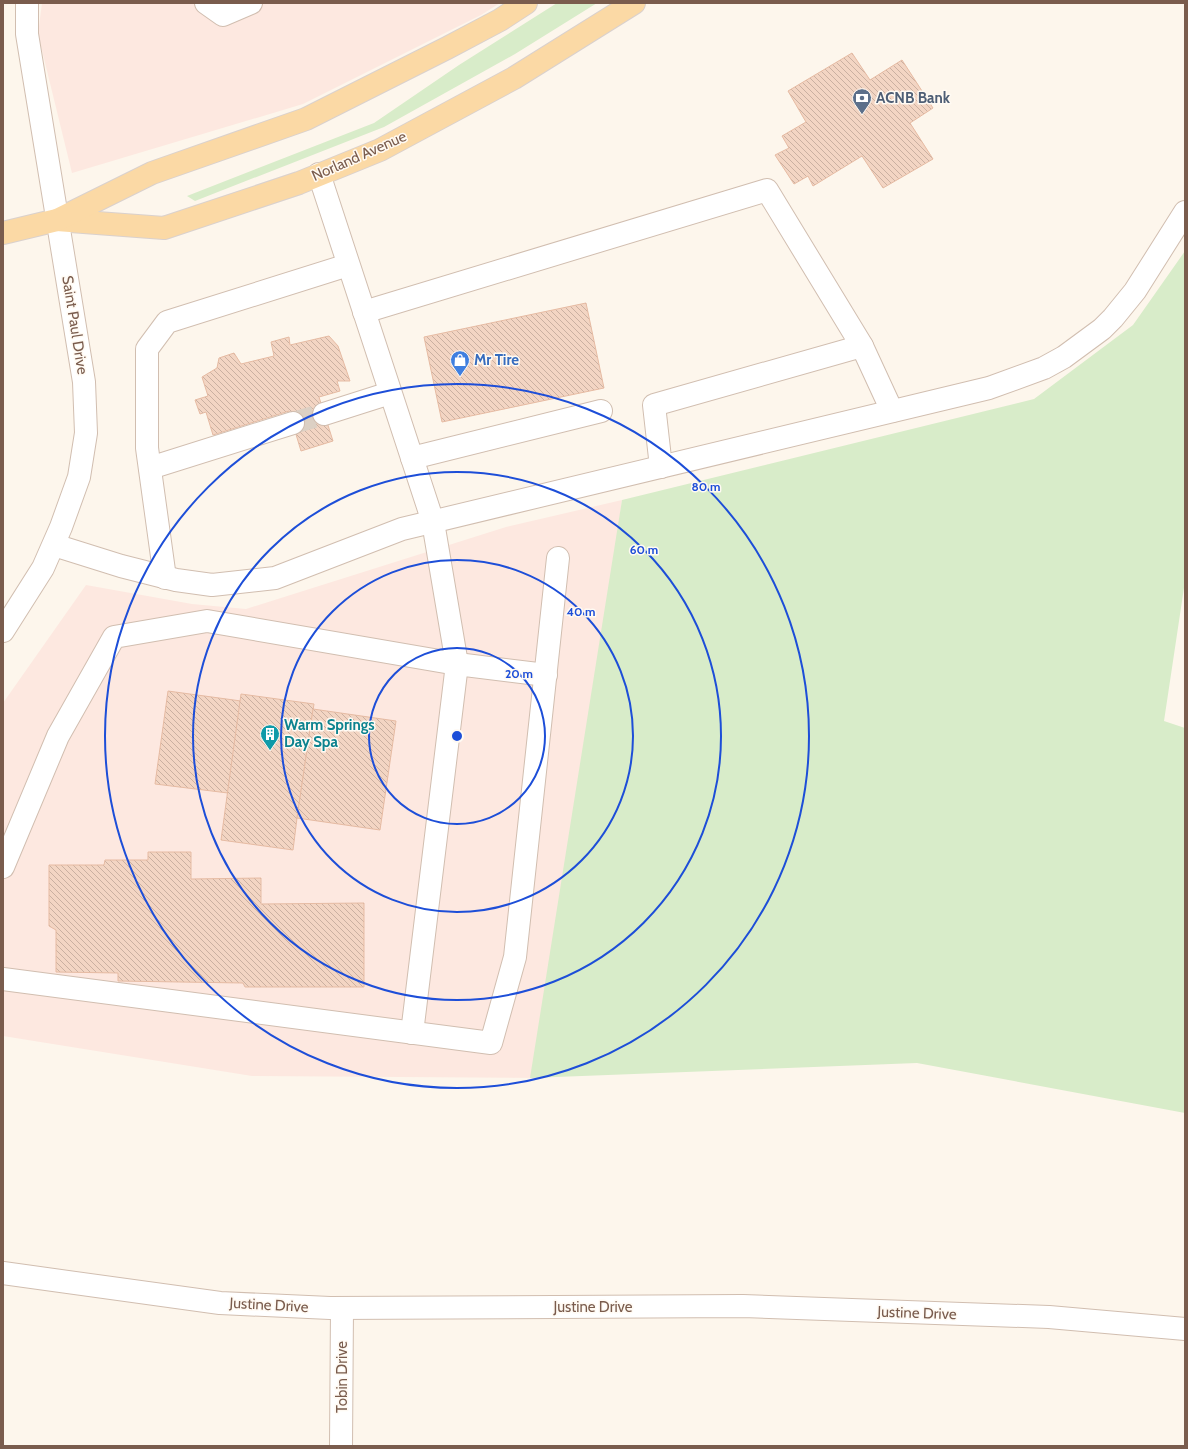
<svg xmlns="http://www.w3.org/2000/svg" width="1188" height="1449" viewBox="0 0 1188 1449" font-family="Cabin,sans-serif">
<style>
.commercial{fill:#fde8e0}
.green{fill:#d8ecc9}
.building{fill:url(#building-back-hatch);stroke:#e6bba3}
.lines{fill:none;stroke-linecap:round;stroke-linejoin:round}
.minor-tunnel{stroke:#dcd0c4;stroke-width:22;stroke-dasharray:22 11;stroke-linecap:butt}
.minor-casing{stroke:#d1beb0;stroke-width:24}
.major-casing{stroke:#dad1cd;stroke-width:24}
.minor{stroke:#fff;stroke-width:22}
.major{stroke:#fbd9a5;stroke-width:22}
.ring{fill:none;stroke:#1d4ed8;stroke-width:2}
.labels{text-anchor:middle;stroke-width:3;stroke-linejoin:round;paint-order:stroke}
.service-label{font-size:15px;font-weight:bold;fill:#4e5e75;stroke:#fffaf3;text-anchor:start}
.street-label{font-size:15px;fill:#7a5c4d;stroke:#fffaf3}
.shop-label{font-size:15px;font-weight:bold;fill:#366cbe;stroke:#fffaf3;text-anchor:start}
.culture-label{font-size:15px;font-weight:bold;fill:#0d838f;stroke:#fffaf3;text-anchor:start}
.centre{fill:#1d4ed8;stroke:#fffaf3;stroke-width:2}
.ring-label{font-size:12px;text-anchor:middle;font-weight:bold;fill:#1d4ed8;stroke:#fffaf3;stroke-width:3;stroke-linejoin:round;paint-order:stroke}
</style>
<defs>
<pattern id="building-back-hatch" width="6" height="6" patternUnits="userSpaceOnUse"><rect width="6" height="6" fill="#f3d5c3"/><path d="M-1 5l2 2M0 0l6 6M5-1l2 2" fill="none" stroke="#cab0a1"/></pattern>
</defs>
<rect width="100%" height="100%" fill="#fdf6ec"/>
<g class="commercial">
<polygon points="42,3 500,3 481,15 303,104 72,173 38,34"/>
<polygon points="622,500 545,1078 252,1076 3,1036 3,703 86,585 192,604 246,609 506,527"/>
</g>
<g class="green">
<polygon points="557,3 597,3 515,54 384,127 195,201 187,196 374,123 459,65"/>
<polygon points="1185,251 1185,581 1164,721 1185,728 1185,1113 917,1063 530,1078 622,500 1034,399 1133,325"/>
</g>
<g class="building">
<polygon points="852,53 870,80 902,60 933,108 910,123 933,159 883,188 862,156 813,186 808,176 794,184 775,155 789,148 782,136 806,122 788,91"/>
<polygon points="586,303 604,388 442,422 424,337"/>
<polygon points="329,336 338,346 350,381 337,381 340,391 319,397 333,441 301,451 289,411 213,435 206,412 200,414 195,400 208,396 202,377 217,368 219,358 234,353 241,364 274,356 271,342 289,337 290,345"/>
<polygon points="168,691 241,701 228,793 155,784"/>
<polygon points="241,694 314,704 297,818 293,850 221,840"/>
<polygon points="313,709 396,721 380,830 297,818"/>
<polygon points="148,852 191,852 191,879 261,878 261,904 364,903 364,987 245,987 243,983 118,981 118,973 56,972 56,930 49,926 49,865 104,865 105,860 148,860"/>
</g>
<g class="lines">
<polyline class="minor-tunnel" points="293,423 324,414"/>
<g class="minor-casing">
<g id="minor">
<polyline points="206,3 223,15 251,3"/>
<polyline points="364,312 767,190 862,346 654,405 661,467"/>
<polyline points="862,346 892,411"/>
<polyline points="324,414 390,393"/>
<polyline points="412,458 601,411"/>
<polyline points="150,468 293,423"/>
<polyline points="54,545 121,566 176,580 212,585 275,578 402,529 989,388 1044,368 1064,357 1102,329 1113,318 1135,291 1185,212"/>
<polyline points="165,578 147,448 147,349 167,322 348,265"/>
<polyline points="3,631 43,568 61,527 79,477 86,433 84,382 27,34 27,3"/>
<polyline points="3,867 58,736 114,637 207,621 457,664 433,522 319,174"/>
<polyline points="3,979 491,1043 515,957 558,558"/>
<polyline points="412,1033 457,664 546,675"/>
<polyline points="3,1273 220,1303 330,1308 743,1306 1049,1317 1185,1329"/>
<polyline points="341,1446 342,1308"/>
</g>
</g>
<g class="major-casing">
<g id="major">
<polyline points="57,220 164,228 299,183 380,150 514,78 634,3"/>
<polyline points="3,233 57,220 152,173 306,119 447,48 500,20 526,3"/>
</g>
</g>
<use href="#minor" class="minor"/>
<use href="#major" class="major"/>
</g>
<g class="ring">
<circle cx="457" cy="736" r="88"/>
<circle cx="457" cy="736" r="176"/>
<circle cx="457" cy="736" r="264"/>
<circle cx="457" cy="736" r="352"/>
</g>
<defs>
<g id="bank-pin" transform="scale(1)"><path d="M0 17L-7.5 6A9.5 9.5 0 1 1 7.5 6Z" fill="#5c6f8a" stroke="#fffaf3"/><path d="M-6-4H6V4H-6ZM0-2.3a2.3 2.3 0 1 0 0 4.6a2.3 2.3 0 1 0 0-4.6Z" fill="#fff"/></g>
<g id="shop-pin" transform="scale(1)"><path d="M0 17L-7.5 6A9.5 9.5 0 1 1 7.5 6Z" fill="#3f7fe0" stroke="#fffaf3"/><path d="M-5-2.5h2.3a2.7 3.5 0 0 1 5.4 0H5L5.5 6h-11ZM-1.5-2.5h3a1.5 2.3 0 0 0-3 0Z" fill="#fff"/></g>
<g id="building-pin" transform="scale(1)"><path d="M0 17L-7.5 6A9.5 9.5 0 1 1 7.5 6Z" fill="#0f9aa8" stroke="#fffaf3"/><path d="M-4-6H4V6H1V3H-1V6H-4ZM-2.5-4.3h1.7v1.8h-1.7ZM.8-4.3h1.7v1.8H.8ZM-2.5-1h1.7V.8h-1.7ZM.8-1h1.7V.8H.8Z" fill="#fff"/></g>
</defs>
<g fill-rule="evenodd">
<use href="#bank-pin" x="862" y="98"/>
<use href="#shop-pin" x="460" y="360"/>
<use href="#building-pin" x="270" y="734"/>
</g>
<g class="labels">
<g class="service-label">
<text x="876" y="103">ACNB Bank</text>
</g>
<g class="street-label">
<text transform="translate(359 156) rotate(-24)" y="5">Norland Avenue</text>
<text transform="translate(75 325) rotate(81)" y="5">Saint Paul Drive</text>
<text transform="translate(269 1305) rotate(3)" y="5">Justine Drive</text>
<text x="593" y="1312">Justine Drive</text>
<text transform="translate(917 1313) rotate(2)" y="5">Justine Drive</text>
<text transform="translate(342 1377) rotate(-90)" y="5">Tobin Drive</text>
</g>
<g class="shop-label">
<text x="474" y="365">Mr Tire</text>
</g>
<g class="culture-label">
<text x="284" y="730">Warm Springs<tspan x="284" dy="17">Day Spa</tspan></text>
</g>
</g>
<circle cx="457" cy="736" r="6" class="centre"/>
<g class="ring-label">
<text x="706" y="491">80 m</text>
<text x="644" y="554">60 m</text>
<text x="581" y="616">40 m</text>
<text x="519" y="678">20 m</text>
</g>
<rect width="1188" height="1449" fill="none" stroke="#7a5c4d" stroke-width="8"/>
</svg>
